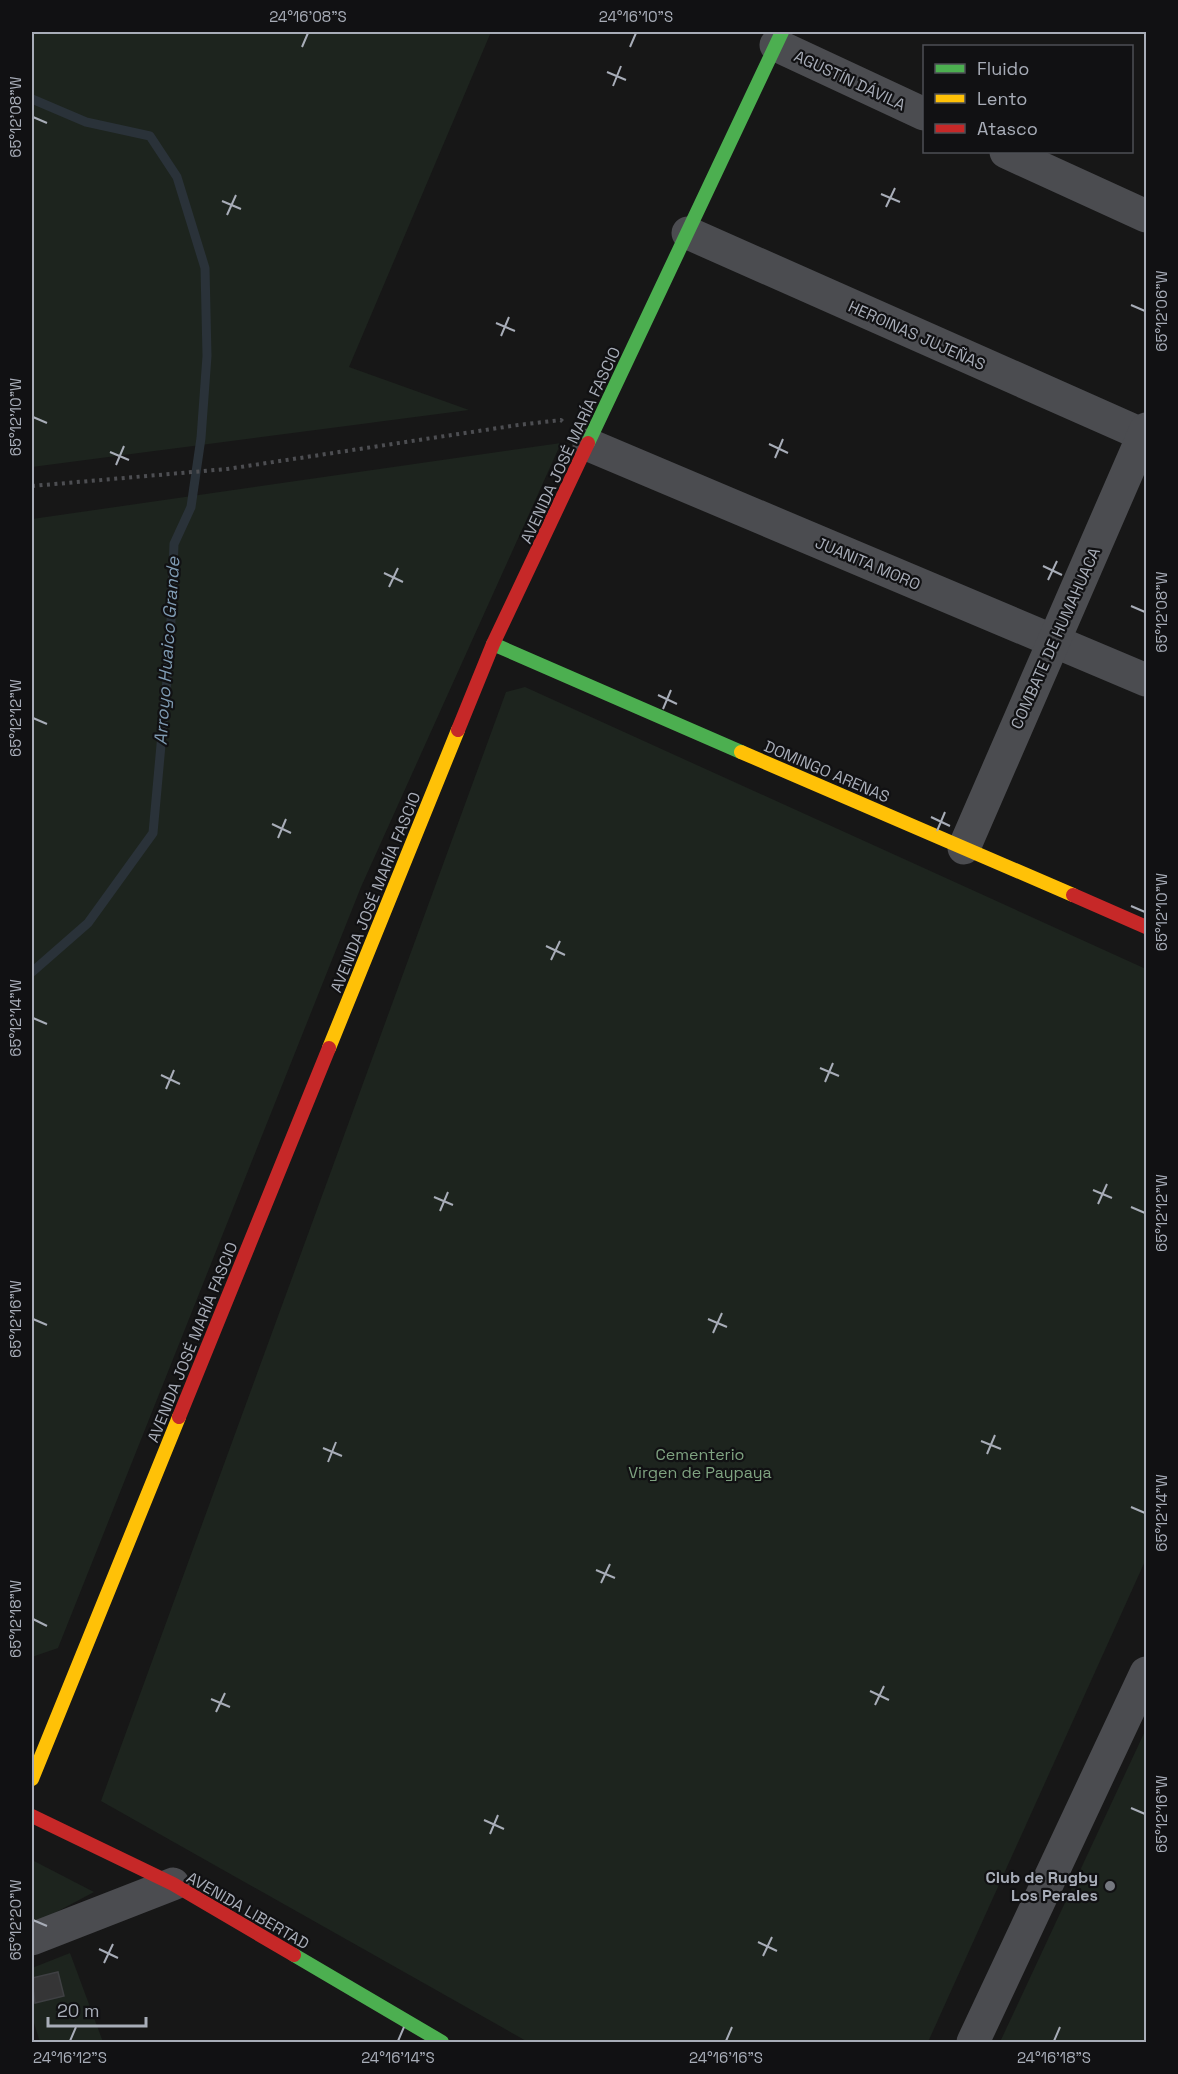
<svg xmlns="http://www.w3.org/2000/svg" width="1178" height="2074" viewBox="0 0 1178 2074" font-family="'Space Grotesk',sans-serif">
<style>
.green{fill:#1d241e}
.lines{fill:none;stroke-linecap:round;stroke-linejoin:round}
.stream{stroke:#2a3239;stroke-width:9}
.building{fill:#353536;stroke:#3f4043;stroke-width:1.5}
.path{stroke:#4d4e52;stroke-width:4;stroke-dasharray:3 4.5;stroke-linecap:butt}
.street{stroke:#4b4c50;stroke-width:33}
.fast{stroke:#4caf50;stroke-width:14}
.slow{stroke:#ffc107;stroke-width:14}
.jam{stroke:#c62828;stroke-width:14}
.ticks{fill:none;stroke:#a8adb8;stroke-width:2}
.poi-dot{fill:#757880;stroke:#111113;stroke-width:2}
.labels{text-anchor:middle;stroke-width:4.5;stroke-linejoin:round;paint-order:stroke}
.street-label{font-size:16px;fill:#a8adb8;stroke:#111113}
.park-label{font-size:16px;fill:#7fa381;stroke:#111113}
.poi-label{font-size:16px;font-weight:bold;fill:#a8adb8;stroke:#111113;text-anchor:end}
.water-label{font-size:18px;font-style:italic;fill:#7f9bb3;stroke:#111113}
.neatline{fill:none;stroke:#a8adb8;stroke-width:2}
.ticks-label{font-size:15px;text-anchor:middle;fill:#a8adb8}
</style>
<rect width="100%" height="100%" fill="#171717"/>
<g class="green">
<polygon points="32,32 491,32 349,367 469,410 32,467"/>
<polygon points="561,443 361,887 58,1648 32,1657 32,519"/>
<polygon points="525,687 1146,969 1146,1559 928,2042 528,2042 101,1801 506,692"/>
<polygon points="1146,1729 1146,2042 1000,2042"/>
<polygon points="34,1861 94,1892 32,1925 32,1867"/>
<polygon points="70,1953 103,2042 40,2042 32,2017 32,1968"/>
</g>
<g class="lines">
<polyline class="stream" points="32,99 86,122 150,136 177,177 205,268 207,356 201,438 191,507 174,544 170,646 153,833 88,923 32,972"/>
</g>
<polygon class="building" points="58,1972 64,1996 35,2003 32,1978"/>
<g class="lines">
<polyline class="path" points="32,486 227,469 518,425 561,420 563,422"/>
<g class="street">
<polyline points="776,45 924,114"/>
<polyline points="1006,152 1146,216"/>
<polyline points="688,233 1146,436"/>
<polyline points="589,445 1146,680"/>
<polyline points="964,848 1146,429"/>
<polyline points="32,1939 173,1884"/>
<polyline points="973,2042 1146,1673"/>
</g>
<g class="fast">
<polyline points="588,443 782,32"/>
<polyline points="493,644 741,752"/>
<polyline points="294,1955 442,2042"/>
</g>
<g class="slow">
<polyline points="741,752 1073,895"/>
<polyline points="329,1048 458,730"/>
<polyline points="32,1779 179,1417"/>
</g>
<g class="jam">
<polyline points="458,730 493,644 588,443"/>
<polyline points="1073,895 1146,927"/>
<polyline points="179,1417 329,1048"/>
<polyline points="32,1816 173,1884 294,1955"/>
</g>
</g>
<path class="ticks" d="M302 47 308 33M630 47 636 33M607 72 626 80M613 86 621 66M33 117 47 123M881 194 900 202M222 201 241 209M886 207 895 188M227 215 236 195M1131 305 1145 311M496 323 515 331M501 336 509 317M33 417 47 423M769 444 788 453M110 452 129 460M775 458 783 439M116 465 124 446M1043 566 1062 575M384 573 403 582M1048 580 1057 561M389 587 398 568M1131 606 1145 612M658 695 677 704M663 709 671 690M33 718 47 724M931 817 950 826M272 824 291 833M937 831 945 812M278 838 286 819M1131 906 1145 912M546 946 565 955M551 960 560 941M33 1018 47 1024M820 1068 839 1076M161 1075 180 1084M825 1082 833 1063M166 1089 174 1070M1093 1190 1112 1198M434 1197 453 1205M1098 1204 1107 1184M1131 1207 1145 1213M440 1211 448 1192M33 1319 47 1325M708 1319 727 1327M713 1333 722 1313M981 1441 1001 1449M323 1448 342 1456M987 1454 995 1435M328 1462 336 1442M1131 1507 1145 1513M596 1570 615 1578M601 1583 610 1564M33 1619 47 1626M870 1691 889 1700M211 1699 230 1707M875 1705 884 1686M216 1712 225 1693M1131 1808 1145 1814M484 1820 504 1829M490 1834 498 1815M33 1920 47 1926M758 1942 777 1951M99 1949 118 1958M763 1956 772 1937M104 1963 113 1944M70 2041 76 2027M398 2041 404 2027M726 2041 732 2027M1054 2041 1060 2027"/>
<circle class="poi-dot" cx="1110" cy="1886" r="6"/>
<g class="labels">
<g class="street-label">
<text transform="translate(850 80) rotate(25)" y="6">AGUSTÍN DÁVILA</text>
<text transform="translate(917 335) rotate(24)" y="6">HEROINAS JUJEÑAS</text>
<text transform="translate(570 445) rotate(-65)" y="6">AVENIDA JOSÉ MARÍA FASCIO</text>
<text transform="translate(868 563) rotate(23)" y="6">JUANITA MORO</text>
<text transform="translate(1055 638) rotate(-66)" y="6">COMBATE DE HUMAHUACA</text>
<text transform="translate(827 771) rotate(23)" y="6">DOMINGO ARENAS</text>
<text transform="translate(375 892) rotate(-68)" y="6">AVENIDA JOSÉ MARÍA FASCIO</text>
<text transform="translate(192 1342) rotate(-68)" y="6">AVENIDA JOSÉ MARÍA FASCIO</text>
<text transform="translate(248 1910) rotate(30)" y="6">AVENIDA LIBERTAD</text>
</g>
<g class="park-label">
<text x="700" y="1460">Cementerio<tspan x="700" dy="18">Virgen de Paypaya</tspan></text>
</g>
<g class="poi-label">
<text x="1098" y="1883">Club de Rugby<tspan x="1098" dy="18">Los Perales</tspan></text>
</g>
<g class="water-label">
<text transform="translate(167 651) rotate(-86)" y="6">Arroyo Huaico Grande</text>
</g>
</g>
<rect width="1178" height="2074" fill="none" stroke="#111113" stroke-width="66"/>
<rect x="923" y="45" width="210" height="108" fill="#111113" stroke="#4d4f55" stroke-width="1.5"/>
<rect x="935" y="64" width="30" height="9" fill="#4caf50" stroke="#4d4f55" stroke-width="1.5"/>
<text x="977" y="75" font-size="18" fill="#a8adb8">Fluido</text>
<rect x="935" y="94" width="30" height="9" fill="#ffc107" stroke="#4d4f55" stroke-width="1.5"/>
<text x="977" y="105" font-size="18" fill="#a8adb8">Lento</text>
<rect x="935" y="124" width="30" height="9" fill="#c62828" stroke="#4d4f55" stroke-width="1.5"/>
<text x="977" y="135" font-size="18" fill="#a8adb8">Atasco</text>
<path d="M48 2017v9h98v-9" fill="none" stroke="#a8adb8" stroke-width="3"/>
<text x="57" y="2017" font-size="18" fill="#a8adb8" stroke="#111113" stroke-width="4.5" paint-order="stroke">20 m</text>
<rect x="33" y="33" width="1112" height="2008" class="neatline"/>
<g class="ticks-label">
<text x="308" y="22">24°16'08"S</text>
<text x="636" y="22">24°16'10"S</text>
<text transform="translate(16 117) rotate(-90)" y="5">65°12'08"W</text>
<text transform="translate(1162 311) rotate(-90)" y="5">65°12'06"W</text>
<text transform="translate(16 417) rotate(-90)" y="5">65°12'10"W</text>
<text transform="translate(1162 612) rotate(-90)" y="5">65°12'08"W</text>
<text transform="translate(16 718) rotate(-90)" y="5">65°12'12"W</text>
<text transform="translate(1162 912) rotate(-90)" y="5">65°12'10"W</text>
<text transform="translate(16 1018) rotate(-90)" y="5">65°12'14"W</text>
<text transform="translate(1162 1213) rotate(-90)" y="5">65°12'12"W</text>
<text transform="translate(16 1319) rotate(-90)" y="5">65°12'16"W</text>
<text transform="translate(1162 1513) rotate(-90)" y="5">65°12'14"W</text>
<text transform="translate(16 1619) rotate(-90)" y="5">65°12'18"W</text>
<text transform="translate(1162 1814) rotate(-90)" y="5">65°12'16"W</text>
<text transform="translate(16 1920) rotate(-90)" y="5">65°12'20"W</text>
<text x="70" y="2063">24°16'12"S</text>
<text x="398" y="2063">24°16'14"S</text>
<text x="726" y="2063">24°16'16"S</text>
<text x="1054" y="2063">24°16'18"S</text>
</g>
</svg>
